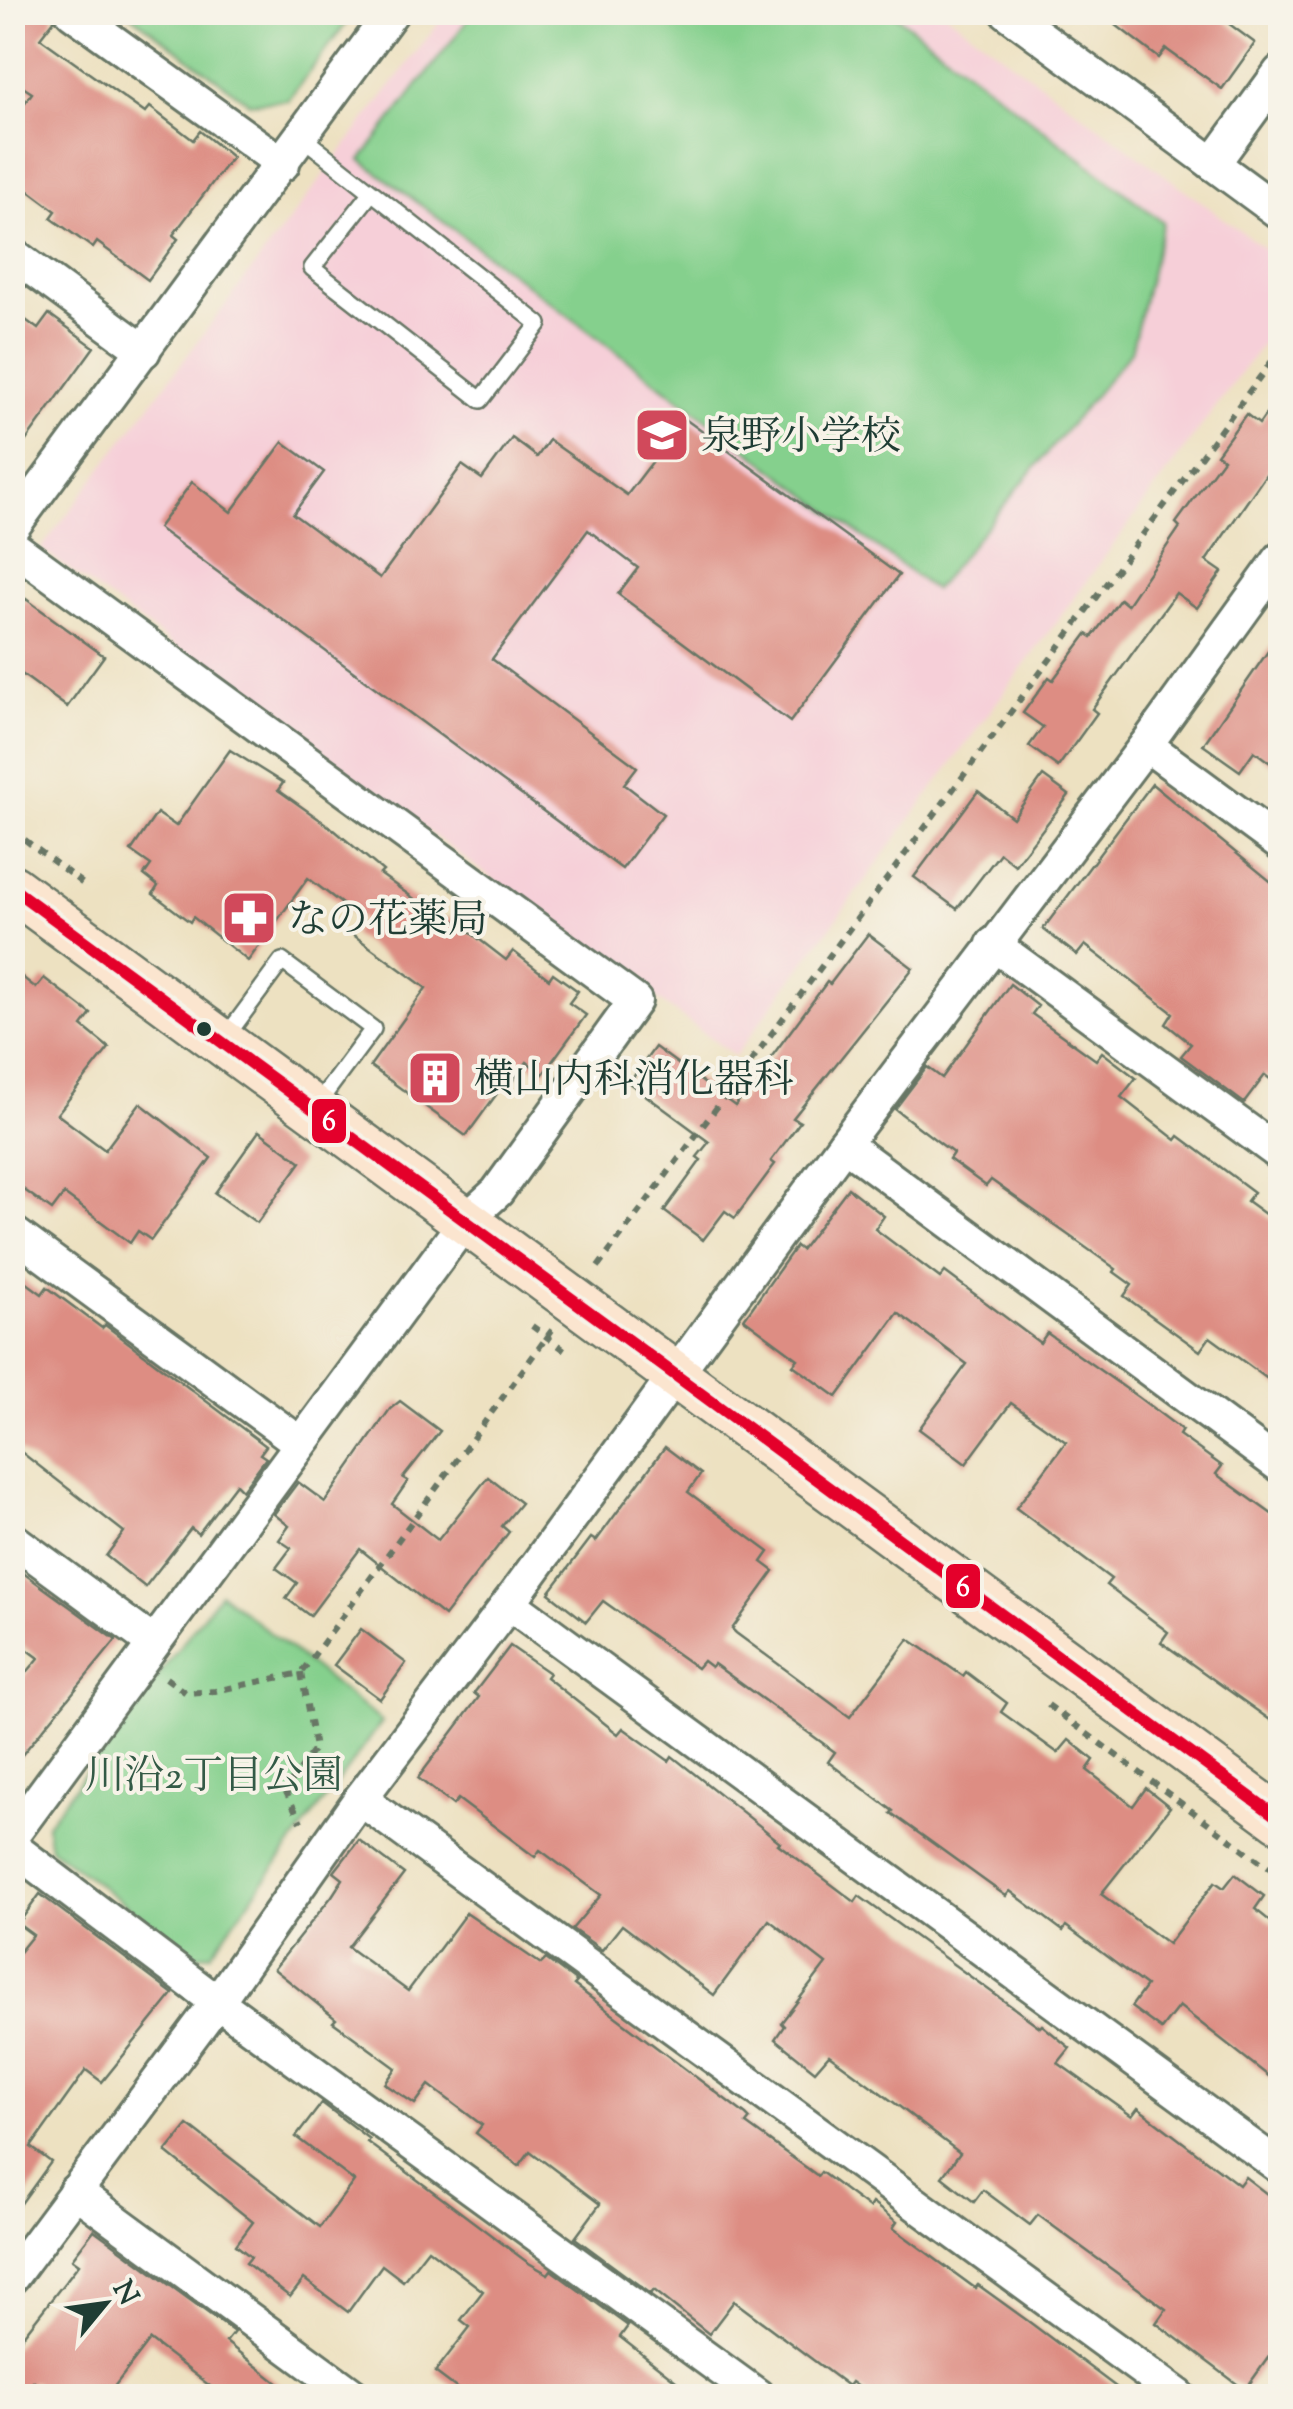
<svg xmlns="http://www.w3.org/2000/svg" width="1293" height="2409" viewBox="0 0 1293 2409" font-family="'Sorts Mill Goudy','Noto Serif JP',serif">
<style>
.built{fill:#f6cfd8}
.green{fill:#85d08d;stroke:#528660;stroke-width:2.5}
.building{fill:#dd8d83}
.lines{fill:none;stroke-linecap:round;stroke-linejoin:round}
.lane-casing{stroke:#677665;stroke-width:20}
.street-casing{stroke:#677665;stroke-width:38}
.secondary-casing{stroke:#677665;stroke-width:50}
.path{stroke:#677665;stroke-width:6;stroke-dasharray:8 8;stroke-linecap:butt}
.lane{stroke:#fff;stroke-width:15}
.street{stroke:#fff;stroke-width:32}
.secondary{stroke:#fbe5cf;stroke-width:45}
.bus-1-casing{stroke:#f7f3e8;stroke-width:20}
.bus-1{stroke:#e4002b;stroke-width:12}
.bus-dot{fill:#1f3d34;stroke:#f7f3e8;stroke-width:4}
.labels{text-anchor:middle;stroke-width:8;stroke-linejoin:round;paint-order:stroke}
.poi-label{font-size:40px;fill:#1f3d34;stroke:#f7f3e8;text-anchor:start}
.park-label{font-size:40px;fill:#335a46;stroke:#f7f3e8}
.line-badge{stroke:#f7f3e8;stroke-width:4}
.badge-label{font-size:28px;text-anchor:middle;font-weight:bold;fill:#fff}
</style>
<rect width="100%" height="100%" fill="#f7f3e8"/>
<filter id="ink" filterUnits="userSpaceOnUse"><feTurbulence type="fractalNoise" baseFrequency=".01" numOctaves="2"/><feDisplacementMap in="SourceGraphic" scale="20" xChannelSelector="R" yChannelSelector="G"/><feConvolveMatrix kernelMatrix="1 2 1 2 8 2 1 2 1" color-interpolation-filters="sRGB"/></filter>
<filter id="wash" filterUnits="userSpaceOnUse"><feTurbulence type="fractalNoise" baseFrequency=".0048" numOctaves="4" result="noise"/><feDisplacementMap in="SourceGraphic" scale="40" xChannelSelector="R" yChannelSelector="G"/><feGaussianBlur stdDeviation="2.25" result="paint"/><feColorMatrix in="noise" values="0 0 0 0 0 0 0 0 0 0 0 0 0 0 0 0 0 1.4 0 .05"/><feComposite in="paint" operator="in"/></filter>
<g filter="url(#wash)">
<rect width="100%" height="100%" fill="#ede1c1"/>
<polygon class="built" points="446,13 945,13 1280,260 1280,320 735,1056 41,549"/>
<g class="green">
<polygon points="128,13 354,13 288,100 249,103"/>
<polygon points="473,13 893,13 1163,222 1131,351 934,590 361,160"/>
<polygon points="220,1593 382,1722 211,1953 193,1956 50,1848 46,1825"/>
</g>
<g id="blocks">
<g class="building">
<polygon points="12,12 52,12 54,20 40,38 145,113 150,107 193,140 200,131 232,157 173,235 178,239 148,280 97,242 93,248 51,218 56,211 12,178 12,120 32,93 12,80"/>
<polygon points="1099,12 1213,12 1255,43 1222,89 1166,49 1159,58"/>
<polygon points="12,310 38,329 49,314 94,347 12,460"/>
<polygon points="1280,394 1280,454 1206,561 1222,572 1197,608 1176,593 1092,709 1097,713 1058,767 1029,746 1043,727 1023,713 1049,677 1053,680 1087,634 1092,637 1120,599 1127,605 1180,527 1176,523 1223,459 1217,454 1246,414 1259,424"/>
<polygon points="685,419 899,575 790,722 618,594 638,568 588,530 492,659 637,767 624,784 663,814 622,869 158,528 192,482 231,512 283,442 324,472 293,514 380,578 462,465 482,479 512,438 537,457 549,440 627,495"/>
<polygon points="26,599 104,656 67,707 12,667 12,617"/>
<polygon points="1280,634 1280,770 1254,751 1240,771 1203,745"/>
<polygon points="230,750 283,783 278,790 333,829 383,871 380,874 445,921 449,916 506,960 513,951 549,979 553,973 578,991 569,1003 586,1015 543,1074 527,1062 508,1087 504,1084 466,1136 370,1066 426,988 352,934 363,920 308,878 248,961 193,917 190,922 153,894 158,886 144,875 151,865 131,851 157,813 176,826"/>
<polygon points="1043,776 1069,795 1015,865 1000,853 957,909 914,877 978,791 1013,818"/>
<polygon points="1152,784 1280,889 1280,1087 1265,1075 1244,1103 1181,1056 1191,1044 1166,1024 1173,1013 1085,945 1077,955 1043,929"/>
<polygon points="868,934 913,968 793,1118 800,1122 771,1161 775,1164 735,1218 725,1211 703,1240 664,1211 701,1160 697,1157 709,1142 629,1083 655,1047 735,1106 827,982 830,984"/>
<polygon points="12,969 36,988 44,978 91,1014 82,1026 109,1048 57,1114 105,1150 140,1103 211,1158 151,1240 138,1231 130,1243 64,1194 52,1210 12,1181"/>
<polygon points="1010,984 1038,1006 1032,1014 1096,1060 1102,1052 1136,1078 1121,1097 1176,1140 1179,1136 1254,1192 1247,1201 1280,1225 1280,1388 1210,1337 1200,1351 1124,1296 1132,1285 1114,1272 1116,1269 991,1180 986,1186 949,1159 953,1153 895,1109 927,1067 942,1078"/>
<polygon points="259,1131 301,1162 257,1223 215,1193"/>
<polygon points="848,1188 884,1216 875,1229 940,1278 945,1272 1040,1343 1047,1333 1138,1397 1182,1430 1179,1435 1222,1466 1216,1474 1280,1520 1280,1727 1161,1642 1168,1632 1106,1585 1111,1579 1016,1508 1066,1442 1011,1403 966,1464 919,1429 967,1364 898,1313 837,1397 793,1365 798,1359 744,1319 796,1246 801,1250"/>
<polygon points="12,1272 42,1294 47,1287 102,1328 105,1325 266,1446 260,1454 266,1458 242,1490 236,1484 198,1534 191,1528 145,1587 106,1556 124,1532 12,1445"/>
<polygon points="400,1401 440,1431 403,1478 408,1481 392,1504 438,1540 488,1477 521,1503 502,1526 509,1532 444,1616 360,1549 310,1616 286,1598 297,1583 276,1568 291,1548 279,1540 289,1526 274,1514 298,1482 325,1502 390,1409"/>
<polygon points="665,1447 701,1474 688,1492 769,1552 762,1562 774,1571 732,1629 736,1633 850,1717 909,1639 963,1676 966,1672 1007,1703 1001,1712 1058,1753 1069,1740 1094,1760 1087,1770 1133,1806 1146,1788 1170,1807 1101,1894 1168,1944 1215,1882 1224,1888 1235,1874 1264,1896 1255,1909 1280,1929 1280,2085 1179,2006 1161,2029 1131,2007 1146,1986 1066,1926 1063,1931 1010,1891 1006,1896 891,1813 893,1811 828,1762 835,1752 714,1664 711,1667 703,1661 697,1668 603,1601 586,1622 549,1593 591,1538 596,1541"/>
<polygon points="12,1565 116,1640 12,1767 12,1690 39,1658 12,1638"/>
<polygon points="361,1629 406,1663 380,1699 334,1665"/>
<polygon points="510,1646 549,1673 546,1677 618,1734 623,1728 669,1761 672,1756 780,1842 778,1844 855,1902 859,1896 1040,2027 1042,2025 1070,2048 1058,2063 1132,2116 1138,2108 1239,2185 1245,2177 1280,2204 1280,2341 1245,2390 1156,2323 1166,2309 1038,2215 1030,2225 983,2190 974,2202 942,2177 960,2153 896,2104 829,2055 815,2071 775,2039 784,2026 781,2023 826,1964 769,1920 714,1995 622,1925 602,1950 572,1929 601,1895 540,1850 535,1857 458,1799 453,1805 418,1778 479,1697 474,1693"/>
<polygon points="359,1840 404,1874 348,1947 408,1991 466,1913 541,1964 546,1959 577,1982 574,1985 746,2115 750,2119 746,2124 818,2176 821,2172 869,2208 872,2203 897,2222 893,2228 975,2288 978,2285 1028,2321 1128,2396 870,2396 851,2382 848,2386 734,2301 709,2334 654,2290 651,2294 575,2238 600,2204 530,2151 519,2166 476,2133 482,2125 429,2085 415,2104 385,2084 396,2068 333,2022 336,2019 274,1969 332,1896 343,1879 334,1872"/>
<polygon points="40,1894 173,1994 102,2082 86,2070 31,2147 51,2162 12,2216 12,1961 33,1935 18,1924"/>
<polygon points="322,2103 369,2139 367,2142 527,2262 548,2274 551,2270 628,2326 620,2337 695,2396 467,2396 435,2372 470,2327 461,2320 483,2291 428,2249 403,2281 382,2265 348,2312 304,2279 290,2297 246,2263 251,2257 236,2245 253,2222 166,2152 188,2125 320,2227 354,2181 296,2137"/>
<polygon points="94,2230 234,2332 226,2342 294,2396 223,2396 150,2340 107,2396 53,2396 33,2381 21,2396 12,2396 12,2350 79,2264 72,2259"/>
</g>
</g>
</g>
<g filter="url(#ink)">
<use href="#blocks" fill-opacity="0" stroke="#677665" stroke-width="2.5"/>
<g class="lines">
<g class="lane-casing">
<g id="lane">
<polyline points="302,137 539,324 481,400 312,268 372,192"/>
<polyline points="225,1038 282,961 373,1029 315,1107"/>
</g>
</g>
<g class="street-casing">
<g id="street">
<polyline points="72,12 283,164"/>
<polyline points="1007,12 1280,213"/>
<polyline points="1213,164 1280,72"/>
<polyline points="12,254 144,351"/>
<polyline points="12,528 392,12"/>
<polyline points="12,546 635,1001 497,1192 466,1220 12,1836"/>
<polyline points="1146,745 1280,844"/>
<polyline points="993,944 1280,1154"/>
<polyline points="844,1144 1280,1466"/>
<polyline points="12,1232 300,1443"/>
<polyline points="12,1539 152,1642"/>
<polyline points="509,1603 1280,2167"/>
<polyline points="360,1799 1179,2396"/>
<polyline points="12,1847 217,2002 758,2396"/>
<polyline points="75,2191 354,2396"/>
<polyline points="12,2277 217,2002 360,1799 509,1603 844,1144 1146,745 1280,559"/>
</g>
</g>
<g class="secondary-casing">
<polyline id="secondary" points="12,888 1280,1819"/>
</g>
<g class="path">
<polyline points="12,830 87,887"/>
<polyline points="598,1267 1280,350"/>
<polyline points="532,1326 570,1354"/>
<polyline points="301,1673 315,1748 285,1790 301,1822"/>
<polyline points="166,1678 186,1693 215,1691 301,1673 552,1330"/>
<polyline points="1048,1705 1280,1876"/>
</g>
<use href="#lane" class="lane"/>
<use href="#street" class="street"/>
<use href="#secondary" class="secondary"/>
<g class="bus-1-casing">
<polyline id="bus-1" points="12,888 1280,1819"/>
</g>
<use href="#bus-1" class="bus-1"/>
</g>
</g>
<defs>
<g id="school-square" transform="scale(2.875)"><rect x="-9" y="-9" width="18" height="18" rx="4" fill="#d1495b" stroke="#f7f3e8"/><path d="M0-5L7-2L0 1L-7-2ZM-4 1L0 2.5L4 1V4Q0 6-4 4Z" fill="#fff"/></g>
<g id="pharmacy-square" transform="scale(2.875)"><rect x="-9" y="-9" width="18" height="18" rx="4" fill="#d1495b" stroke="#f7f3e8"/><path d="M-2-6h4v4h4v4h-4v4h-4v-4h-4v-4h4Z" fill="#fff"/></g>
<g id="building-square" transform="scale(2.875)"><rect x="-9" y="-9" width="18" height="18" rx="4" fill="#d1495b" stroke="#f7f3e8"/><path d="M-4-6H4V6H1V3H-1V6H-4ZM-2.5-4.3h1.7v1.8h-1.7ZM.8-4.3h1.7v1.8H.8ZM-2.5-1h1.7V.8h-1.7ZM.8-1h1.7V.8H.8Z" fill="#fff"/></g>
</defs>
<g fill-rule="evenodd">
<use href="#school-square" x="662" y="435"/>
<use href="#pharmacy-square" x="249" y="918"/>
<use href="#building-square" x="435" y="1078"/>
</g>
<circle class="bus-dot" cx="204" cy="1029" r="9"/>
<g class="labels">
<g class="poi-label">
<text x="701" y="449">泉野小学校</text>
<text x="288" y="932">なの花薬局</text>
<text x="474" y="1092">横山内科消化器科</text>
</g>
<g class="park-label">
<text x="214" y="1788">川沿2丁目公園</text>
</g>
</g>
<g class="line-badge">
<rect x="310" y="1097" width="38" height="48" rx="10" fill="#e4002b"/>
<rect x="944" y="1562" width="38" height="48" rx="10" fill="#e4002b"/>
</g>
<g class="badge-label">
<text x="329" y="1130">6</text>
<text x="963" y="1596">6</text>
</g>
<rect width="1293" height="2409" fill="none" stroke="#f7f3e8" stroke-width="50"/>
<g transform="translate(105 2304) rotate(61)" stroke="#f7f3e8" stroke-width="8" paint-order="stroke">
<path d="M0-8L18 38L0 25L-18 38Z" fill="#1f3d34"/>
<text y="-15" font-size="28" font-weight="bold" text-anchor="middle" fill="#1f3d34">N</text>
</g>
</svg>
